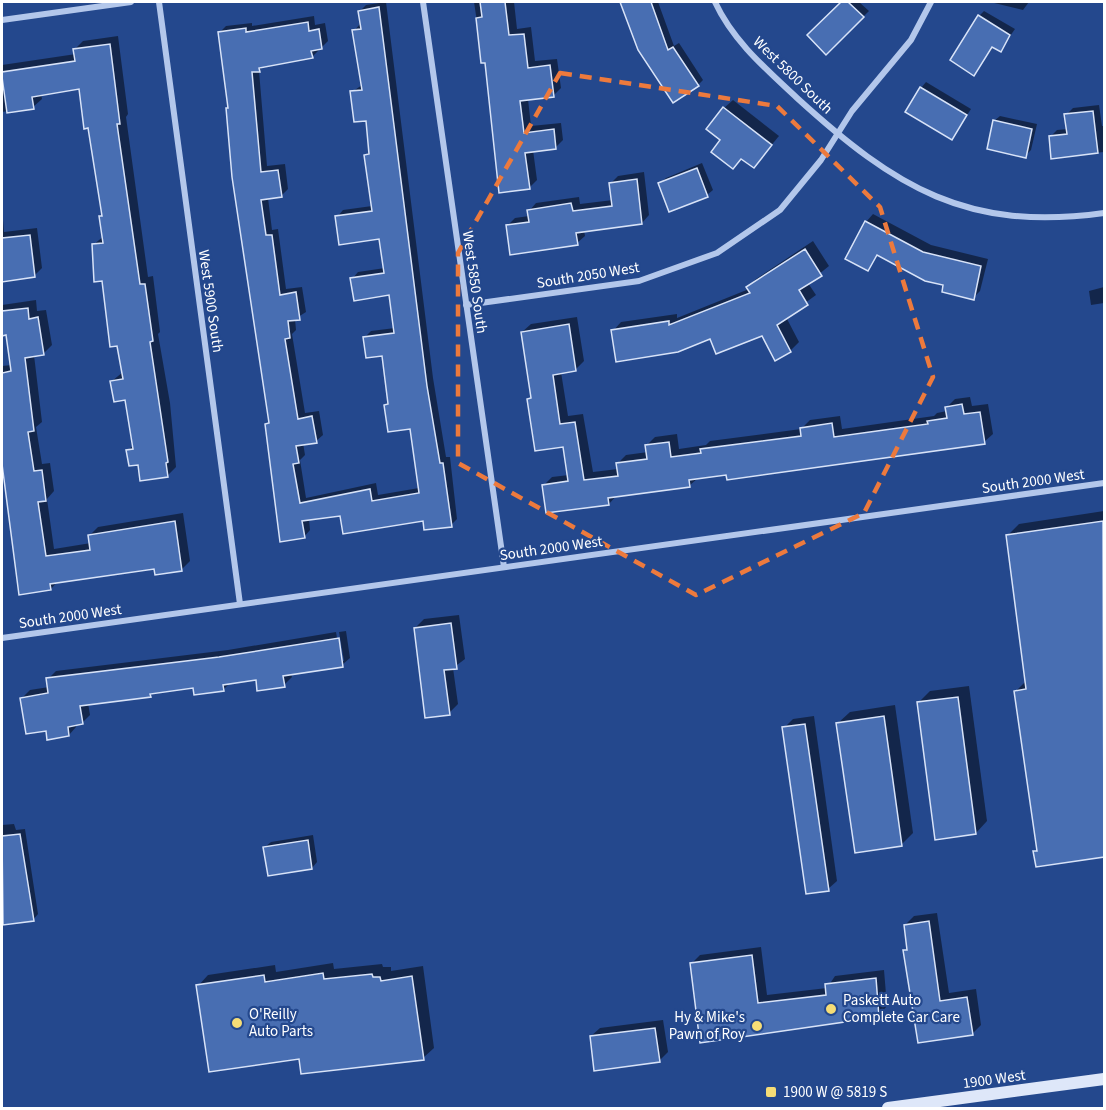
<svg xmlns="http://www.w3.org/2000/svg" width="1106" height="1110" viewBox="0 0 1106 1110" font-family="'Source Sans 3',sans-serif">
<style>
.shadow{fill:#0007}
.building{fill:#486eb2;stroke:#d8e3f8;stroke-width:1.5}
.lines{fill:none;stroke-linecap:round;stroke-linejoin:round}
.street{stroke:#b3c7eb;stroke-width:6}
.secondary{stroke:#dee7f9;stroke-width:12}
.marked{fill:none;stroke:#ed7a3d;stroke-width:4.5;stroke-dasharray:12 8;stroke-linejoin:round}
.poi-dot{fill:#f6dd76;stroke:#24488d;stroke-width:2}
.labels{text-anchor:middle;stroke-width:4.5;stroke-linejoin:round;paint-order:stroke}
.street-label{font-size:15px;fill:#fff;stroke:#24488d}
.poi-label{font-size:15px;fill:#fff;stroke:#24488d;text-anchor:start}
</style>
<rect width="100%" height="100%" fill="#24488d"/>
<g class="shadow">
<polygon points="386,2 433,378 446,457 450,457 457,519 451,525 425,519 341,514 309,519 310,530 304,537 267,424 270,421 227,109 229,106 220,32 226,26 252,23 252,26 314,16 315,25 325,23 328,41 312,57 263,66 259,71 267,166 285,164 288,189 282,195 268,198 272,230 278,229 286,289 302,287 306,312 295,319 296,330 292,334 305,413 319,411 323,435 316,441 303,443 305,455 300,460 306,498 376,483 378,495 419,488 411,427 385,405 389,401 384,354 364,338 371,331 395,328 390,294 352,279 358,272 385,268 380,238 337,217 343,210 372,206 366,155 370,151 367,119 352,92 362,85 354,31 360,24 360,11 366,5"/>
<polygon points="474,2 514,2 517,29 531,27 535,61 557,59 561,88 553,96 528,99 531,126 561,123 563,140 555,148 533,150 537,180 529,188 486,61 483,62"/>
<polygon points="622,2 658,2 674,46 679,43 703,80 698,85 639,49"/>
<polygon points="843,2 859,2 869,11 826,53 809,35"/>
<polygon points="990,2 1029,2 1023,10"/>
<polygon points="984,11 1015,29 1000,50 994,46 974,74 979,16"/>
<polygon points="118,36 128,114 126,117 148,277 153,276 160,332 158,334 170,403 176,467 167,476 139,463 128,450 134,445 126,398 112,381 123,372 93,245 104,236 101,217 103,214 81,88 41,94 42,99 33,107 2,112 2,65 76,54 75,49 83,41"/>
<polygon points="926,82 971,109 952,138 921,88"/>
<polygon points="733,100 779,136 754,166 722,140 724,108"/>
<polygon points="1099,105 1102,126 1104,126 1104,152 1052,157 1050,137 1057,130 1068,129 1066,115 1073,108"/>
<polygon points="1000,116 1037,124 1031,150 1025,156 994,121"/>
<polygon points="702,163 713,190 707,195 660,183 666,178"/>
<polygon points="644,172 649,215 642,223 584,230 585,236 577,243 507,226 515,218 529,216 529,211 536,203 579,197 580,204 613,200 611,183 618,176"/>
<polygon points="2,208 4,232 37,228 42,268 34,276 2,280"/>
<polygon points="873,214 931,245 988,259 980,291 973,298 879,254 867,269 866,222"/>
<polygon points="813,241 829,266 808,283 816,295 786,317 799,342 790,351 762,334 711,337 613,331 621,322 677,314 677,318 749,289 748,287 756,279"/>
<polygon points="1104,287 1104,303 1091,305 1089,291"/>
<polygon points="36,300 37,311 46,310 52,345 43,354 34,355 42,422 36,427 42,464 50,463 54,491 47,499 54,549 91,543 90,535 98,527 183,513 190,561 181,570 155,567 58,581 51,589 20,593 2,457 2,366 12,365 7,333 2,334 2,305"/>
<polygon points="577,317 584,361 575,370 561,372 568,416 583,414 593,472 618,469 617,464 626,455 648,452 647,445 655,437 677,434 679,449 706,445 710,441 801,429 810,420 840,416 842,429 934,416 937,413 947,411 947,407 955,399 970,397 972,406 988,404 993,434 984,442 698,478 689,486 617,495 609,504 544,485 552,477 569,475 565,446 529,400 532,396 522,332 531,324"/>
<polygon points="1104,511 1104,856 1037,866 1035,852 1038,849 1015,692 1027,680 1007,536 1019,524"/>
<polygon points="459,615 465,659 453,668 458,704 449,713 415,628 424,619"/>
<polygon points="346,631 350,658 342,665 291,674 292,677 284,685 257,678 230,683 223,690 194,686 88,703 90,715 82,723 76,724 76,727 69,735 47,730 22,698 30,690 49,687 48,679 56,671 228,650 336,632 341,661 344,661 339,632"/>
<polygon points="969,686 987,821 976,833 918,703 930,691"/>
<polygon points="895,705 913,833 901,845 838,723 850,712"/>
<polygon points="814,716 837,881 828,889 784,728 793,719"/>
<polygon points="14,824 16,830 25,829 38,914 33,920 2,924 2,825"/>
<polygon points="313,835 317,862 312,868 265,847 271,842"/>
<polygon points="937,913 949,993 976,989 981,1025 972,1034 919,1041 905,951 909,947 905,925 914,916"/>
<polygon points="761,947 767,995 827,988 835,976 884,970 887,1006 879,1015 701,1041 691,964 700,955"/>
<polygon points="333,963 334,969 382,964 383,967 391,967 391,971 423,966 434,1048 423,1058 300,1057 198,986 208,975 275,965 276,972"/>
<polygon points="663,1020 668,1052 659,1061 591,1036 600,1028"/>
</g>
<g class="building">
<polygon points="480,2 505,2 509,35 524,34 528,68 550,65 554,97 520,101 524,133 554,129 556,149 525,153 530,189 499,193 485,63 481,63 476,18 482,17"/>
<polygon points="620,2 651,2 668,50 673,47 699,86 673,103 638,50"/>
<polygon points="841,2 848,2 864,17 826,55 807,35"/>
<polygon points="379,7 427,386 440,463 443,463 452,527 424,530 423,521 343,534 340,516 302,521 305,538 280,542 265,424 269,423 232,177 226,108 228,108 218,32 246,28 246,32 308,22 309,31 319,29 322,49 311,51 313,58 259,68 260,72 252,72 261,172 278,170 282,197 261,200 266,235 272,235 280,295 296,292 300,320 288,321 290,338 285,339 298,419 312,416 317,443 296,446 299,463 293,464 300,503 370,489 372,501 419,493 410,429 388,432 384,405 388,404 382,356 366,358 363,337 394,333 389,295 354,301 350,278 384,273 379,239 339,245 335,216 372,211 364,155 369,154 366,121 354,122 350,91 362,90 352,30 361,29 358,11"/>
<polygon points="978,15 1010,35 1001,52 992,47 974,76 950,60"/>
<polygon points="110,44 120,124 117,124 140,284 145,284 153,341 150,342 168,462 166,463 168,477 140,481 138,465 129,466 126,450 133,449 125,400 114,402 110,381 123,379 117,346 110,347 102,281 94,282 92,244 103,243 99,216 102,216 88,128 84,129 79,89 32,97 34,109 7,113 2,77 2,72 75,61 73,49"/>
<polygon points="920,87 967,115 952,140 905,112"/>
<polygon points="723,107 772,145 754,168 741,159 733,169 711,152 720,140 706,129"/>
<polygon points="1093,111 1098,153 1051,159 1049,136 1067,134 1064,114"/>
<polygon points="993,120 1032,129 1026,158 987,149"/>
<polygon points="697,168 708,197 669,212 658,183"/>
<polygon points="637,179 642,224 576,233 578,245 510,255 506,225 529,222 527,210 571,203 573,211 612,206 609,183"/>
<polygon points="865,221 923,252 981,266 974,300 942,292 943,285 925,281 877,255 868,271 845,259"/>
<polygon points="30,235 35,277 2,282 2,238"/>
<polygon points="805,249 822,276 799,290 808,305 777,325 791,352 775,361 762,336 716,354 710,339 678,352 616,362 611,330 669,321 669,325 750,293 746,287"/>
<polygon points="28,308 29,319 38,317 44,355 25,358 34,431 28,432 34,471 42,470 46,501 38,502 46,556 90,550 88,535 175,521 182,571 155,575 154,569 50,584 51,590 19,595 2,464 2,373 11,371 6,335 2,336 2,311"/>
<polygon points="569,324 576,371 553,375 560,424 575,422 584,480 618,476 616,463 647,459 645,445 669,442 671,457 701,453 700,449 801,436 800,428 832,423 834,437 877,431 928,424 927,421 947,418 945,407 962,404 964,414 980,412 985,444 727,480 726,475 689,480 690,487 608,498 609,505 546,513 542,485 568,481 563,447 535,451 527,399 531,398 521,332"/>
<polygon points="1103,521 1104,857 1036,867 1033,851 1037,851 1014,691 1026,689 1006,535"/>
<polygon points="451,623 457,669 444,670 450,715 425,718 414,628"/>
<polygon points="339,638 343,667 283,676 285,687 257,691 256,680 223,685 224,691 194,695 193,688 150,694 151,697 80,706 83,724 68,727 69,736 47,740 46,731 26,734 20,698 48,693 46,678 219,657"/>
<polygon points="958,697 976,834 935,840 917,702"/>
<polygon points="884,716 902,846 855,853 836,723"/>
<polygon points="805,724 829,891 806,894 782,727"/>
<polygon points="20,834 34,921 3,925 2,836"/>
<polygon points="308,840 312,869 268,876 263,847"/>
<polygon points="929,921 940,1001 967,997 973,1035 918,1043 903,950 907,950 904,925"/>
<polygon points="752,955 758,1003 826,995 825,984 876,978 879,1017 700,1043 690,963"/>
<polygon points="323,973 324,979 372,974 373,977 380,977 381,981 412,976 424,1060 301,1074 299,1059 209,1072 196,985 264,975 265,982"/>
<polygon points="655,1028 660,1062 594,1071 590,1036"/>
</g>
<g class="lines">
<g class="street">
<polyline points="159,2 240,604"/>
<polyline points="423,2 504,567"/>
<path d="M715 2C733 41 766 69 797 98 896 188 967 232 1104 213"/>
<polyline points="2,20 131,2"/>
<polyline points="466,305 639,281 717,253 780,210 821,160 852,111 911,40 931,2"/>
<polyline points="2,638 1104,483"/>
</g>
<polyline class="secondary" points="888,1108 1104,1079"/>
</g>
<path class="marked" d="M560 73 777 106 880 207 933 377 864 513 696 595 458 463V253Z"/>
<g class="poi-dot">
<circle cx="831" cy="1009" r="6"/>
<circle cx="237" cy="1023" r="6"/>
<circle cx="757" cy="1026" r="6"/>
<rect x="765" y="1086" width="12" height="12" rx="3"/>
</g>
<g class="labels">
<g class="street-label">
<text transform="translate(793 75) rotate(44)" y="5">West 5800 South</text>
<text transform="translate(588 275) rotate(-9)" y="5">South 2050 West</text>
<text transform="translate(475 282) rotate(82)" y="5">West 5850 South</text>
<text transform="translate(211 301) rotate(82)" y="5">West 5900 South</text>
<text transform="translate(1033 481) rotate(-8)" y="5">South 2000 West</text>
<text transform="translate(551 548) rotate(-8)" y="5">South 2000 West</text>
<text transform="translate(70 616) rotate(-8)" y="5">South 2000 West</text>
<text transform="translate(994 1079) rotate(-8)" y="5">1900 West</text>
</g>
<g class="poi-label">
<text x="843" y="1005">Paskett Auto<tspan x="843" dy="17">Complete Car Care</tspan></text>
<text x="249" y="1019">O'Reilly<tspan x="249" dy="17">Auto Parts</tspan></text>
<text x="745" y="1022" text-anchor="end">Hy &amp; Mike's<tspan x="745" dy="17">Pawn of Roy</tspan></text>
<text x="783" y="1097">1900 W @ 5819 S</text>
</g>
</g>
<rect width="1106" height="1110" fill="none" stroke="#ffffff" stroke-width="6"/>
</svg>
